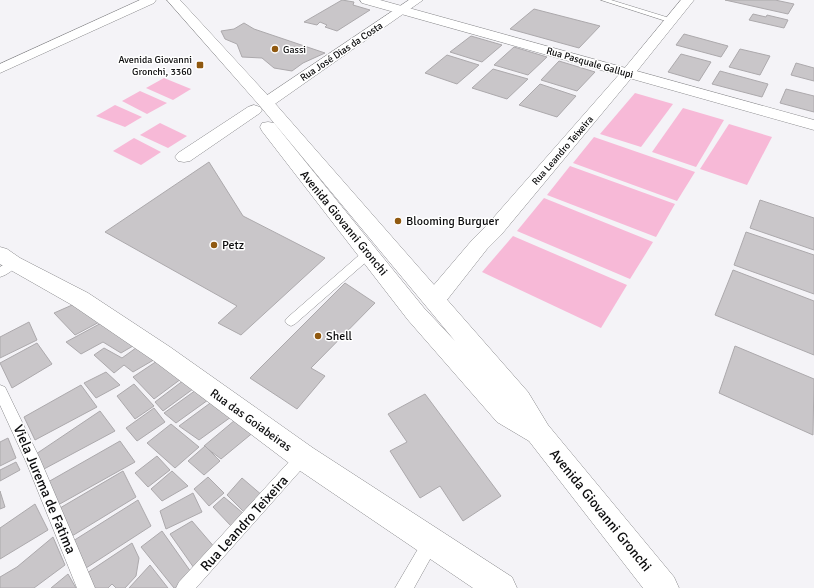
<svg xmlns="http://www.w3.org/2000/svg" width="814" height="588" viewBox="0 0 814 588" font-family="Signika,sans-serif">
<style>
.green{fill:#f7b9d7}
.building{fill:#c9c6c9;stroke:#aca9ac}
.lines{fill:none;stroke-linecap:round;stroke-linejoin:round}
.service-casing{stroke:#89898c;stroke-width:1}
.minor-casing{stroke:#89898c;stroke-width:1}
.primary-casing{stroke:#89898c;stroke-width:1}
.service{fill:#fff;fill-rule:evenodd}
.minor{fill:#fff;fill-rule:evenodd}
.primary{fill:#fff;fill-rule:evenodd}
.poi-dot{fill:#905910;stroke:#fff;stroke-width:1.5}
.labels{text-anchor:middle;stroke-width:3;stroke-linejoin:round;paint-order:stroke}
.far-poi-label{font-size:10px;fill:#0d0d0e;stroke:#fff;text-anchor:start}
.far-street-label{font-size:10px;fill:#0d0d0e;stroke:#fff}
.poi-label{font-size:12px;fill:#0d0d0e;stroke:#fff;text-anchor:start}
.street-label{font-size:12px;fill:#0d0d0e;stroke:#fff}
.near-street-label{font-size:14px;fill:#0d0d0e;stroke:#fff}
</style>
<rect width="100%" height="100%" fill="#f4f3f7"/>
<g class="green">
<polygon points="164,78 191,89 173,100 146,88"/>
<polygon points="140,91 167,103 147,114 122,101"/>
<polygon points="635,93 673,104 641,147 600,134"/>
<polygon points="115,105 142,117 125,127 96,116"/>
<polygon points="683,108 724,120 696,167 652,152"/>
<polygon points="160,123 187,136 168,148 140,135"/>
<polygon points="729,124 772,137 747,185 700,169"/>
<polygon points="594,137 695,172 677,201 573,163"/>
<polygon points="134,138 161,152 141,165 113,151"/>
<polygon points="570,166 675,204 656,237 547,195"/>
<polygon points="544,198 653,242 630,279 517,231"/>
<polygon points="513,236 627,285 601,328 482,272"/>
</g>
<g class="building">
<polygon points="342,0 354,2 353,5 370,10 337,31 325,27 327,25 320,22 317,25 304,22"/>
<polygon points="725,0 775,0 794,4 788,14"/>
<polygon points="534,9 600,26 579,48 510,29"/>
<polygon points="753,14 766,17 767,15 788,20 784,28 749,20"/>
<polygon points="244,23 254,29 325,53 303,63 292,71 274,68 262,58 242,57 237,44 225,39 221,31 234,29"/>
<polygon points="684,34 728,46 721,57 676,45"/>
<polygon points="471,36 502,45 482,62 450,52"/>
<polygon points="514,47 547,57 528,75 494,65"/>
<polygon points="740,49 770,56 760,75 729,67"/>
<polygon points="681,54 711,62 699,81 668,72"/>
<polygon points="447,55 479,65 457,84 425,73"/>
<polygon points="559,61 595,72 577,91 541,80"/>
<polygon points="796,63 814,68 814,81 791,75"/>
<polygon points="493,69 528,79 507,99 472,88"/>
<polygon points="720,71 768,84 762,97 712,84"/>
<polygon points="540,84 576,96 557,117 519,105"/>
<polygon points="786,89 814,96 814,112 780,103"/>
<polygon points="209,162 243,216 325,258 241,335 218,323 237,306 105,232"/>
<polygon points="760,200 814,218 814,250 750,228"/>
<polygon points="746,232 814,255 814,294 734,265"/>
<polygon points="733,270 814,301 814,355 715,315"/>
<polygon points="345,283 375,303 311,368 325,376 297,409 250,378"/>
<polygon points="79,302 105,319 75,335 54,313"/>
<polygon points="105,321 138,343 121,353 103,342 81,354 66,342"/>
<polygon points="29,322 37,340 0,358 0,337"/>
<polygon points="37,343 52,364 12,388 0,363"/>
<polygon points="140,345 157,358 133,372 124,365 114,373 94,355 104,348 122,358"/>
<polygon points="735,346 814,379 813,435 719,393"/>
<polygon points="160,359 181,379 154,399 133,377"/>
<polygon points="106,372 120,385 96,398 84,383"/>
<polygon points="184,380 193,389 163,411 155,402"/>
<polygon points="134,384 154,406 135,419 117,396"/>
<polygon points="81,385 97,407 35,440 24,417"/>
<polygon points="196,390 208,400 176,423 164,413"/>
<polygon points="425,394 501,496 463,521 440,486 420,498 390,451 407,442 388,414"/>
<polygon points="213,401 231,417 199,440 179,426"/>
<polygon points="154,408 165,422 137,441 126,428"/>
<polygon points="100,411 115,431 44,469 36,454"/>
<polygon points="235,420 255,431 221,459 204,446"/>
<polygon points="171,424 199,447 175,468 147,443"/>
<polygon points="8,438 16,458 0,466 0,442"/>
<polygon points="120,441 135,462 58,505 48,482"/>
<polygon points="205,446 220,461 204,475 188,461"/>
<polygon points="157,456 170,470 148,487 135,473"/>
<polygon points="16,462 20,470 0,481 0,470"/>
<polygon points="123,471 136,497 72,536 60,508"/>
<polygon points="172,471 188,486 162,501 151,489"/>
<polygon points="208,477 224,493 209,506 194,489"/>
<polygon points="242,478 263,496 245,513 227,495"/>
<polygon points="0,491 5,507 0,509"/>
<polygon points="193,493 202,512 166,529 160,511"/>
<polygon points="224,497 244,514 231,526 213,507"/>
<polygon points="138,500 151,526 86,568 73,541"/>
<polygon points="35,504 48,530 0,559 0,528"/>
<polygon points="192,521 216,549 194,568 170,534"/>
<polygon points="162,531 191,572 176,588 174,588 141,547"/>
<polygon points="53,537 65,565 34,588 0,588 0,577 17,567"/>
<polygon points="132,543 139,558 136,576 125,588 116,588 112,584 108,588 92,588 84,575"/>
<polygon points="150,565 168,588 129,588"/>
<polygon points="68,574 76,588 51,588"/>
</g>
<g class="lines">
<g class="service-casing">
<g id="service">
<polygon points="601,0 611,0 676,20 672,22 669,22"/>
<polygon points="369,249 373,250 375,253 373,256 295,324 291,326 287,324 285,321 287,318 365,250"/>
<path d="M13 259 17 260 19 263C15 269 7 275 0 277V267Z"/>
<polygon points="0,385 5,387 40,459 95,588 77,588 27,464 0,405"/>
<polygon points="303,450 308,452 310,457 308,462 196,588 176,588 179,582 298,452"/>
<polygon points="431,535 437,537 439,543 414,588 395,588 425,537"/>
</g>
</g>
<g class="minor-casing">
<g id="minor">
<polygon points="140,0 156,0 154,3 0,73 0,64"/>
<polygon points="409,0 423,0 272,106 266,108 260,106 258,103 260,100"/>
<polygon points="681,0 694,0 633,76 501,235 487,249 443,305 435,307 427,305 424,299 427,293 473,239 487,225 623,70"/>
<polygon points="254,105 260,107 262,110 260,113 190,161 184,162 178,161 175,157 178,153 248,107"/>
<polygon points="0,247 7,249 20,258 88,293 170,347 313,448 512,577 517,588 473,588 293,466 154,361 72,305 0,264"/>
</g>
</g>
<g class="primary-casing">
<g id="primary">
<polygon points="167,0 180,0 272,100 528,392 548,425 674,577 679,588 643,588 529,441 497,422 408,320 262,131 260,127 262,123 268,122 274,123 424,308 455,341 260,106"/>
<polygon points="360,0 380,0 814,120 814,130 362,3"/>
</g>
</g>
<use href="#service" class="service"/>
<use href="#minor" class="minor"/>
<use href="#primary" class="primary"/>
</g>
<g class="poi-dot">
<circle cx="275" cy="49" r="4"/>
<rect x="196" y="61" width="8" height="8" rx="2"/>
<circle cx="398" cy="221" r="4"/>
<circle cx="214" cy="245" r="4"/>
<circle cx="318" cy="336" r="4"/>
</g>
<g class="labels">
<g class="far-poi-label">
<text x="283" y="53">Gassi</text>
<text x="192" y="63" text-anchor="end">Avenida Giovanni<tspan x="192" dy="12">Gronchi, 3360</tspan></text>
</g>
<g class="far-street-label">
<text transform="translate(341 51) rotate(-34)" y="4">Rua José Dias da Costa</text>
<text transform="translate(590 62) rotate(16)" y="4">Rua Pasquale Gallupi</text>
<text transform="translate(562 150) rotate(-49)" y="4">Rua Leandro Teixeira</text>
</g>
<g class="poi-label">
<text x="406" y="225">Blooming Burguer</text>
<text x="222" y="249">Petz</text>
<text x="326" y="340">Shell</text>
</g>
<g class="street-label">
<text transform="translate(344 223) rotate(51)" y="4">Avenida Giovanni Gronchi</text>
<text transform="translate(251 420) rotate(36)" y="4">Rua das Goiabeiras</text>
</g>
<g class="near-street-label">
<text transform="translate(45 489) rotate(67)" y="5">Viela Jurema de Fatima</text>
<text transform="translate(601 510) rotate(51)" y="5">Avenida Giovanni Gronchi</text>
<text transform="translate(244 523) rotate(-48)" y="5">Rua Leandro Teixeira</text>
</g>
</g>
</svg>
